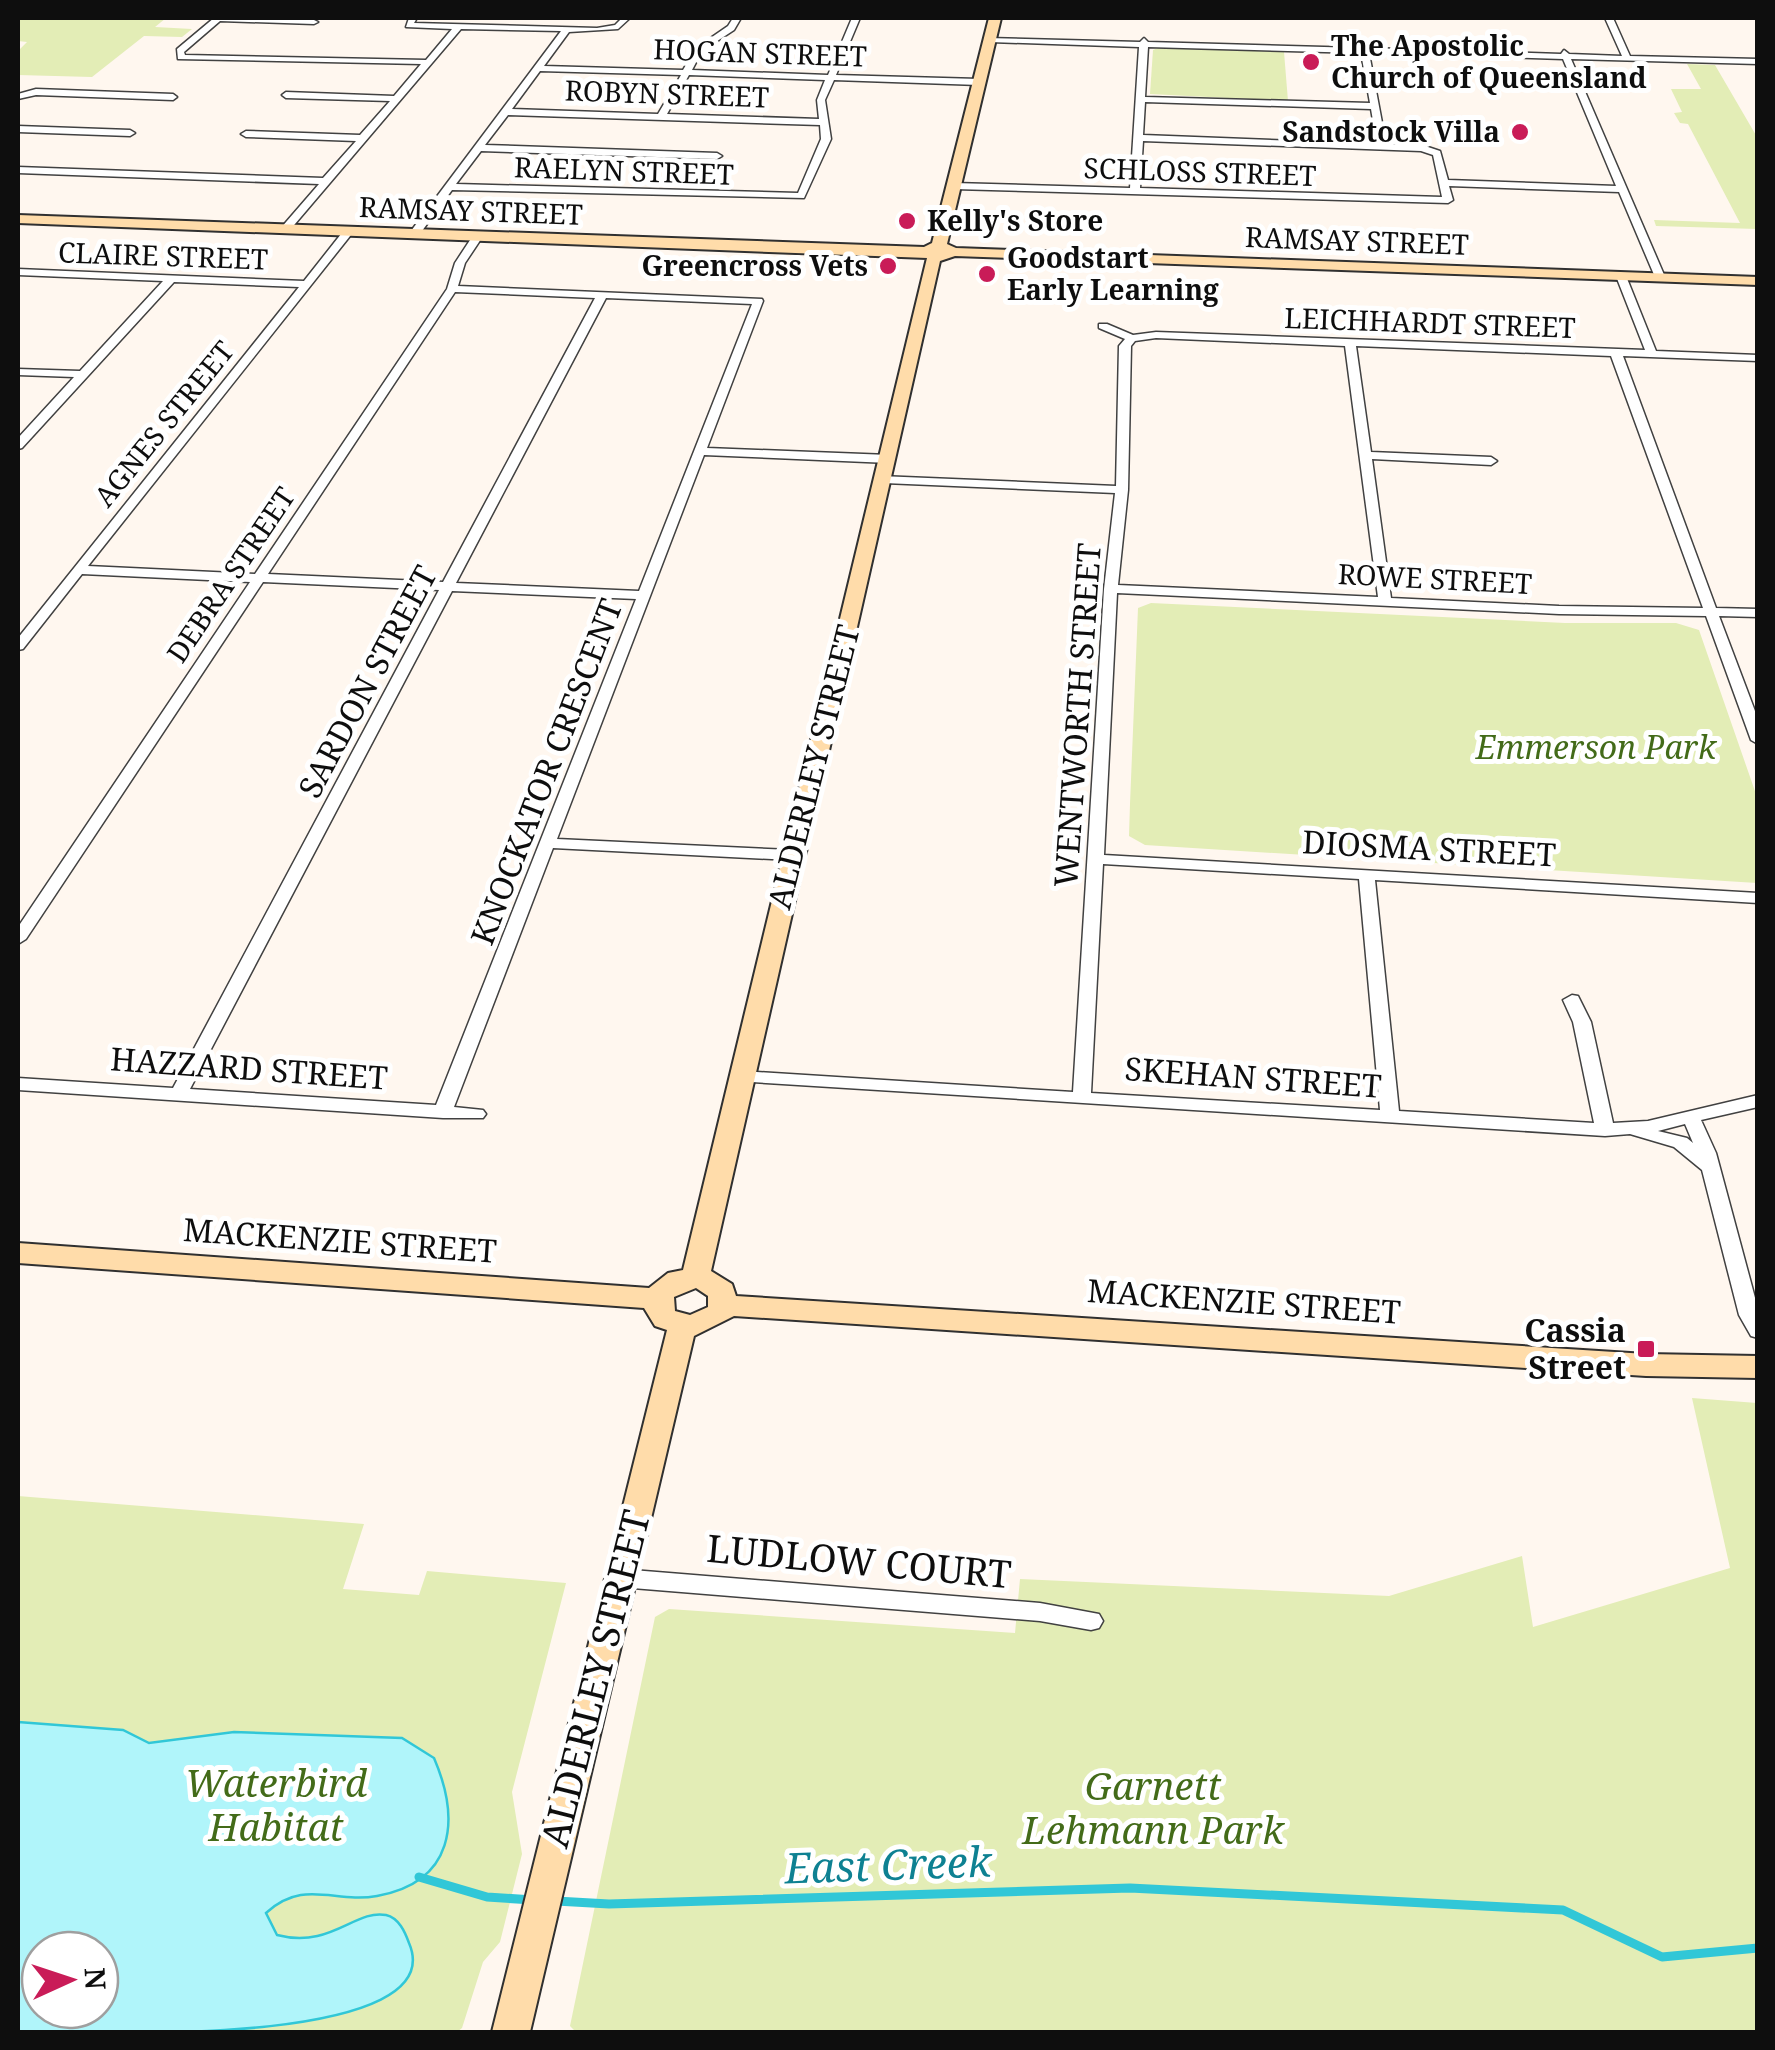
<svg xmlns="http://www.w3.org/2000/svg" width="1775" height="2050" viewBox="0 0 1775 2050" font-family="'Noto Serif',serif">
<style>
.green{fill:#e3edb6;fill-rule:evenodd}
.water{fill:#b0f5fa;stroke:#31c7d7;stroke-width:2.5;fill-rule:evenodd}
.lines{fill:none;stroke-linecap:round;stroke-linejoin:round}
.stream{stroke:#31c7d7;stroke-width:9}
.street-casing{stroke:#414141;stroke-width:3}
.secondary-casing{stroke:#303030;stroke-width:4}
.street{fill:#fff;fill-rule:evenodd}
.secondary{fill:#ffdcaa;fill-rule:evenodd}
.poi-dot{fill:#c91c58;stroke:#fff;stroke-width:4}
.labels{text-anchor:middle;stroke-width:10;stroke-linejoin:round;paint-order:stroke}
.far-poi-label{font-size:28px;font-weight:bold;fill:#0e0e0e;stroke:#fff;text-anchor:start}
.far-street-label{font-size:28px;fill:#0e0e0e;stroke:#fff}
.street-label{font-size:32px;fill:#0e0e0e;stroke:#fff}
.park-label{font-size:32px;font-style:italic;fill:#436b19;stroke:#fff}
.poi-label{font-size:32px;font-weight:bold;fill:#0e0e0e;stroke:#fff;text-anchor:end}
.near-street-label{font-size:38px;fill:#0e0e0e;stroke:#fff}
.near-park-label{font-size:38px;font-style:italic;fill:#436b19;stroke:#fff}
.near-water-label{font-size:42px;font-style:italic;fill:#0e8192;stroke:#fff}
</style>
<rect width="100%" height="100%" fill="#fff7ef"/>
<g class="green">
<polygon points="18,18 166,18 155,27 192,29 182,37 144,36 92,77 18,75 18,51 27,42 18,41"/>
<polygon points="1158,48 1284,52 1288,101 1150,94 1153,50"/>
<polygon points="1687,64 1715,65 1757,137 1757,229 1656,226 1654,220 1740,223 1688,124 1680,123 1674,113 1682,112 1671,89 1701,89"/>
<polygon points="1151,603 1565,623 1676,623 1699,630 1757,797 1757,883 1145,845 1129,836 1130,804 1138,608"/>
<polygon points="1692,1398 1757,1403 1757,2032 576,2032 570,2026 655,1617 669,1609 1015,1633 1020,1579 1389,1596 1522,1556 1533,1627 1730,1568"/>
<path d="M18 1496 364 1524 343 1589 419 1595 427 1571 566 1583 512 1792 522 1854 500 1942 483 1962 462 2028 457 2032H18ZM40 1950H100V2010H40Z"/>
</g>
<path class="water" d="M18 1722 123 1730 149 1743 234 1732 402 1738 434 1758C461 1821 454 1882 377 1896 335 1904 304 1878 266 1913L277 1935C331 1949 355 1909 386 1915 399 1918 405 1932 409 1943 455 2050 75 2033 18 2032ZM40 1950H100V2010H40Z"/>
<g class="lines">
<g class="stream">
<polyline points="419,1877 487,1897 533,1900"/>
<polyline points="556,1901 609,1904 1130,1888 1563,1910 1662,1957 1758,1948"/>
</g>
<g class="street-casing">
<g id="street">
<path d="M214 18 314 20 318 22 314 24 220 21 184 52 185 55 426 60 452 29 406 27 409 18H417L414 23 597 28 615 25 622 18H630L618 29 569 32 544 66 683 70 696 48 728 26 733 18H741L734 30 702 51 692 70 828 75 852 18H860L836 75 979 79 983 82 979 85 834 80 825 100 831 139 804 198 452 190 419 235 415 236 410 233 411 231 561 31 461 29 289 231 280 229 319 184 18 173V167L323 178 356 141 246 137 241 134 246 131 360 135 390 101 286 98 282 95 286 92 394 96 421 64 178 59 177 49ZM540 71 681 75 658 114 512 109ZM689 75 825 80 817 100 819 119 667 114ZM508 115 820 125 821 139 798 193 456 184 481 151 717 159 722 156 717 153 485 145Z"/>
<path d="M1605 18H1613L1630 56 1758 59V64L1571 59 1665 277 1664 279 1655 277 1619 192 1449 186 1453 200 1448 203 954 189 949 186 954 183 1130 188 1139 47 990 42 987 38 1140 42 1144 38 1148 42 1360 48 1364 44 1369 48 1561 54 1564 50 1569 54 1622 56ZM1148 47 1361 53 1370 103 1145 97ZM1369 53 1563 59 1616 186 1448 180 1440 151 1422 145 1386 144ZM1145 102 1371 109 1377 144 1143 135ZM1143 141 1421 151 1433 155 1442 197 1140 188Z"/>
<polygon points="36,89 173,94 177,97 173,100 36,95 18,99 18,94"/>
<polygon points="18,126 130,130 135,133 130,136 18,132"/>
<path d="M345 229 354 231 88 566 255 574 447 289 455 263 474 234 483 236 465 263 458 286 762 299 763 301 707 448 889 455 895 459 889 463 704 455 557 839 791 850 799 855 791 860 553 848 454 1107 483 1110 486 1114 483 1118H443L18 1090V1078L173 1088 439 590 263 582 26 939 18 944V927L250 582 82 574 23 649 18 650V638L299 287 174 282 22 448 18 449V438L74 377 18 375V369L80 371 163 281 18 275V269L304 281ZM455 292 595 298 443 582 268 574ZM606 298 752 304 639 591 456 583ZM452 591 636 599 436 1105 190 1089Z"/>
<path d="M1621 273 1626 276 1656 351 1758 355V361L1623 356 1716 608 1758 609V617L1719 616 1758 719V744L1751 740 1706 616 1559 614 1117 593 1104 855 1758 893V903L1375 880 1399 1111 1594 1123 1573 1022 1563 1000 1572 995 1578 996 1591 1022 1613 1123 1648 1121 1758 1095V1107L1701 1120 1716 1153 1758 1309V1338L1751 1336 1739 1315 1702 1170 1674 1147 1630 1134 1605 1136 736 1081 733 1077 742 1071 1073 1092 1104 589 1115 493 884 483 878 479 880 476 1116 486 1119 346 1125 339 1099 328V324H1107L1133 335 1156 332 1645 350 1616 276ZM1156 338 1345 346 1378 597 1118 585 1128 490 1131 346 1135 341ZM1356 346 1611 356 1703 608 1559 606 1391 598 1372 459 1491 465 1497 461 1491 457 1371 452ZM1103 864 1359 879 1380 1110 1091 1093ZM1685 1124 1693 1143 1687 1138 1658 1131Z"/>
<polygon points="620,1569 1040,1603 1099,1614 1103,1621 1099,1628 1091,1630 1040,1621 620,1587 612,1584 609,1578 612,1572"/>
</g>
</g>
<g class="secondary-casing">
<path id="secondary" d="M989 18H1001L947 244 956 248 1758 277V285L955 256 940 261 711 1271 732 1284 736 1296 1646 1354 1758 1356V1378L1646 1376 734 1316 694 1336 530 2032H492L667 1330 655 1326 644 1308 18 1263V1243L649 1288 668 1273 683 1270 927 258 18 223V215L924 247 932 243ZM696 1288 708 1296V1307L690 1315 675 1311 674 1297Z"/>
</g>
<use href="#street" class="street"/>
<use href="#secondary" class="secondary"/>
</g>
<g class="poi-dot">
<circle cx="1311" cy="62" r="10"/>
<circle cx="1520" cy="132" r="10"/>
<circle cx="907" cy="221" r="10"/>
<circle cx="888" cy="266" r="10"/>
<circle cx="987" cy="274" r="10"/>
<rect x="1636" y="1339" width="20" height="20" rx="5"/>
</g>
<g class="labels">
<g class="far-poi-label">
<text x="1331" y="56">The Apostolic<tspan x="1331" dy="32">Church of Queensland</tspan></text>
<text x="1500" y="142" text-anchor="end">Sandstock Villa</text>
<text x="927" y="231">Kelly's Store</text>
<text x="1007" y="268">Goodstart<tspan x="1007" dy="32">Early Learning</tspan></text>
<text x="868" y="276" text-anchor="end">Greencross Vets</text>
</g>
<g class="far-street-label">
<text transform="translate(760 53) rotate(2)" y="10">HOGAN STREET</text>
<text transform="translate(667 94) rotate(2)" y="10">ROBYN STREET</text>
<text transform="translate(624 171) rotate(2)" y="10">RAELYN STREET</text>
<text transform="translate(1200 172) rotate(2)" y="10">SCHLOSS STREET</text>
<text transform="translate(471 211) rotate(2)" y="10">RAMSAY STREET</text>
<text transform="translate(1357 241) rotate(2)" y="10">RAMSAY STREET</text>
<text transform="translate(163 256) rotate(2)" y="10">CLAIRE STREET</text>
<text transform="translate(1430 323) rotate(2)" y="10">LEICHHARDT STREET</text>
<text transform="translate(164 424) rotate(-51)" y="10">AGNES STREET</text>
<text transform="translate(231 575) rotate(-56)" y="10">DEBRA STREET</text>
<text transform="translate(1435 579) rotate(3)" y="10">ROWE STREET</text>
</g>
<g class="street-label">
<text transform="translate(368 682) rotate(-62)" y="11">SARDON STREET</text>
<text transform="translate(1078 715) rotate(-86)" y="11">WENTWORTH STREET</text>
<text transform="translate(814 767) rotate(-76)" y="11">ALDERLEY STREET</text>
<text transform="translate(547 772) rotate(-69)" y="11">KNOCKATOR CRESCENT</text>
<text transform="translate(1429 849) rotate(3)" y="11">DIOSMA STREET</text>
<text transform="translate(249 1069) rotate(4)" y="11">HAZZARD STREET</text>
<text transform="translate(1253 1078) rotate(4)" y="11">SKEHAN STREET</text>
<text transform="translate(340 1241) rotate(4)" y="11">MACKENZIE STREET</text>
<text transform="translate(1244 1302) rotate(4)" y="11">MACKENZIE STREET</text>
</g>
<g class="park-label">
<text x="1596" y="759">Emmerson Park</text>
</g>
<g class="poi-label">
<text x="1626" y="1342">Cassia<tspan x="1626" dy="37">Street</tspan></text>
</g>
<g class="near-street-label">
<text transform="translate(859 1562) rotate(5)" y="13">LUDLOW COURT</text>
<text transform="translate(596 1679) rotate(-76)" y="13">ALDERLEY STREET</text>
</g>
<g class="near-park-label">
<text x="276" y="1797">Waterbird<tspan x="276" dy="44">Habitat</tspan></text>
<text x="1153" y="1800">Garnett<tspan x="1153" dy="44">Lehmann Park</tspan></text>
</g>
<g class="near-water-label">
<text transform="translate(888 1865) rotate(-2)" y="15">East Creek</text>
</g>
</g>
<rect width="1775" height="2050" fill="none" stroke="#0e0e0e" stroke-width="40"/>
<g transform="translate(70 1980) rotate(87)"><circle r="48" fill="#ffffff" stroke="#9f9f9f" stroke-width="2.5"/>
<path d="M0-8L18 38L0 25L-18 38Z" fill="#c91c58"/>
<text y="-15" font-size="28" font-weight="bold" text-anchor="middle" fill="#0e0e0e">N</text>
</g>
</svg>
